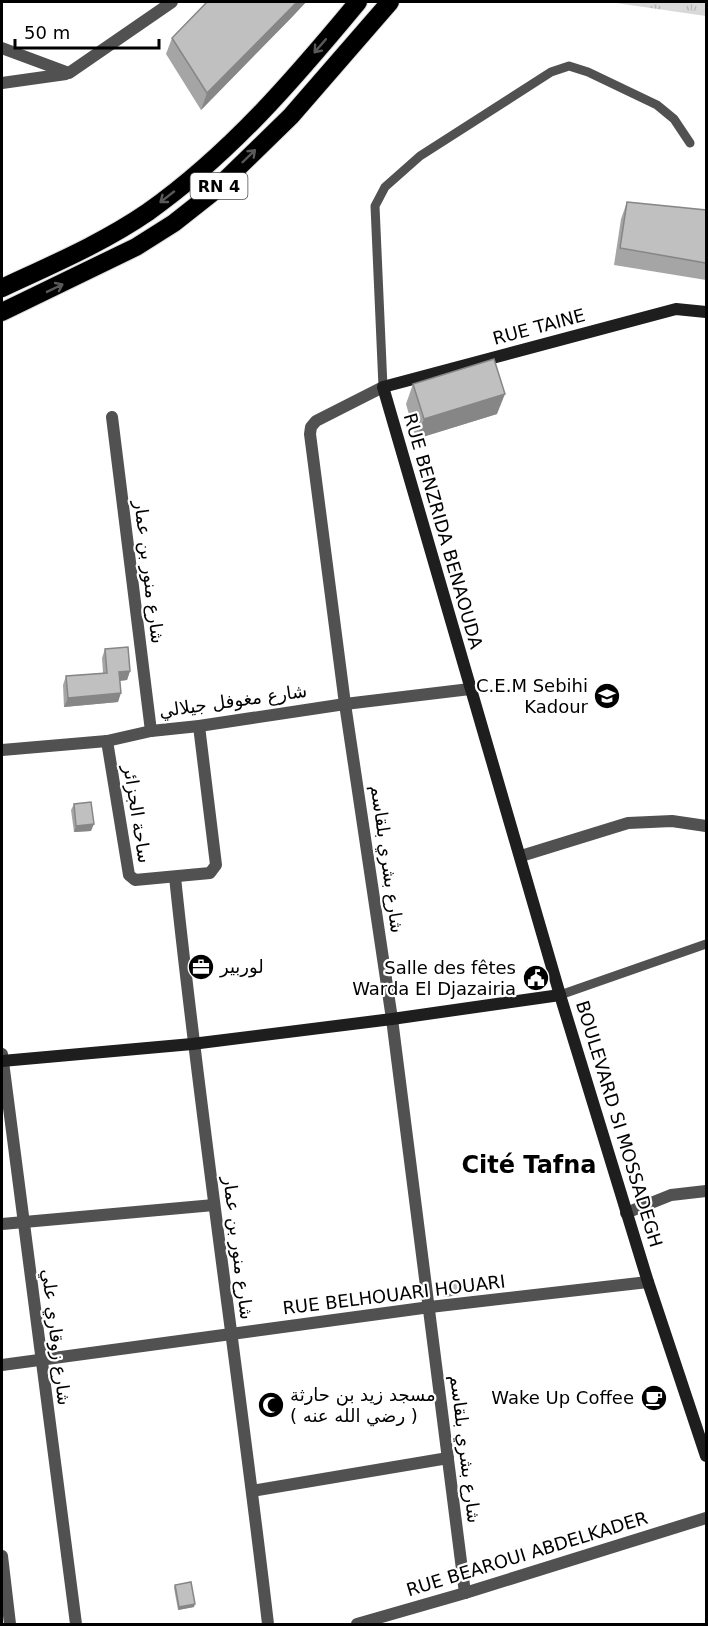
<svg xmlns="http://www.w3.org/2000/svg" width="708" height="1626" viewBox="0 0 708 1626" font-family="'DejaVu Sans','Noto Sans Arabic',sans-serif">
<style>
.park{fill:url(#park-tufts)}
.lines{fill:none;stroke-linecap:round;stroke-linejoin:round}
.highway-casing{stroke:#dbdbdb;stroke-width:20}
.lane{stroke:#515151;stroke-width:9}
.street{stroke:#515151;stroke-width:12}
.secondary{stroke:#1e1e1e;stroke-width:12}
.highway{stroke:#000;stroke-width:18}
.wall{fill:#a5a5a5}
.shaded-wall{fill:#868686}
.building{fill:#c0c0c0;stroke:#868686;stroke-width:1.5}
.oneway{stroke:#595959}
.labels{text-anchor:middle;stroke-width:4.5;stroke-linejoin:round;paint-order:stroke}
.shield{fill:#fff;stroke:#4c4c4c;stroke-width:1.5}
.shield-label{font-size:16px;font-weight:bold;fill:#000}
.street-label{font-size:18px;fill:#000;stroke:#fff}
.poi-label{font-size:18px;fill:#000;stroke:#fff;text-anchor:end}
.district-label{font-size:24px;font-weight:bold;fill:#000;stroke:#fff}
</style>
<defs>
<pattern id="park-tufts" width="24" height="20" patternUnits="userSpaceOnUse" patternTransform="scale(1.5)"><rect width="24" height="20" fill="#d8d8d8"/><path d="M3 7l-1-3M5 7V3M7 7l1-3M15 17l-1-3M17 17v-4M19 17l1-3" fill="none" stroke="#b8b8b8"/></pattern>
</defs>
<rect width="100%" height="100%" fill="#fff"/>
<polygon class="park" points="609,2 706,2 706,16"/>
<g class="lines">
<g class="highway-casing">
<g id="highway">
<path d="M2 288C51 265 103 243 148 212 230 154 295 78 358 2"/>
<polyline points="2,312 136,247 174,223 212,193 291,116 390,2"/>
</g>
</g>
<g class="lane">
<polyline points="383,387 375,206 385,187 420,156 551,72 569,66 588,72 657,105 674,119 690,143"/>
<polyline points="560,995 706,944"/>
</g>
<g class="street">
<polyline points="2,48 69,73 172,2"/>
<polyline points="2,83 66,74"/>
<polyline points="383,387 316,421 311,427 310,434 345,704 392,1019 465,1593"/>
<polyline points="112,417 151,731"/>
<polyline points="107,741 129,875 135,880 210,873 216,865 199,726"/>
<polyline points="2,750 107,741 151,731 199,726 345,704 470,689"/>
<polyline points="521,856 628,823 672,821 706,826"/>
<path d="M175 877C201 1126 239 1375 268 1624"/>
<polyline points="2,1054 76,1624"/>
<polyline points="626,1213 671,1195 706,1191"/>
<polyline points="2,1224 214,1205"/>
<polyline points="2,1365 430,1307 648,1282"/>
<polyline points="252,1491 448,1458"/>
<polyline points="2,1556 10,1624"/>
<polyline points="357,1624 465,1593 706,1518"/>
</g>
<g class="secondary">
<polyline points="560,995 383,387 676,309 706,312"/>
<polyline points="2,1061 192,1044 392,1019 560,995 648,1282 706,1456"/>
</g>
<use href="#highway" class="highway"/>
</g>
<g class="wall">
<polygon points="207,2 306,2 292,17 201,110 166,54 172,38"/>
<polygon points="627,202 706,210 706,280 614,265 621,219"/>
<polygon points="413,384 497,414 416,439 406,404"/>
<polygon points="105,649 130,671 127,680 120,681 118,702 64,707 63,685 66,676 103,673 102,658"/>
<polygon points="74,804 91,831 74,832 71,810"/>
<polygon points="444,1283 459,1295 444,1297 442,1286"/>
<polygon points="175,1585 194,1607 178,1610 174,1588"/>
</g>
<g class="shaded-wall">
<polygon points="297,2 306,2 292,17 201,110 207,93"/>
<polygon points="505,394 497,414 416,439 424,419"/>
<polygon points="130,671 127,680 116,681 119,672"/>
<polygon points="121,693 118,702 64,707 68,698"/>
<polygon points="94,824 91,831 74,832 76,826"/>
<polygon points="460,1292 459,1295 444,1297 445,1294"/>
<polygon points="195,1604 194,1607 178,1610 179,1607"/>
</g>
<g class="building">
<polygon points="207,2 297,2 207,93 172,38"/>
<polygon points="627,202 706,210 706,263 620,248"/>
<polygon points="494,359 505,394 424,419 413,384"/>
<polygon points="128,647 130,671 119,672 121,693 68,698 66,676 107,673 105,649"/>
<polygon points="91,802 94,824 76,826 74,804"/>
<polygon points="458,1280 460,1292 445,1294 444,1283"/>
<polygon points="191,1582 195,1604 179,1607 175,1585"/>
</g>
<defs><path id="oneway-shaft" d="M-6 0H5M1.5-3L5.5 0L1.5 3" fill="none" stroke-width="1.6" stroke-linecap="round" stroke-linejoin="round" transform="scale(1.5)"/></defs>
<g class="oneway">
<use href="#oneway-shaft" transform="translate(320 46) rotate(131)"/>
<use href="#oneway-shaft" transform="translate(249 156) rotate(-44)"/>
<use href="#oneway-shaft" transform="translate(167 197) rotate(142)"/>
<use href="#oneway-shaft" transform="translate(55 288) rotate(-26)"/>
</g>
<defs>
<g id="school-disc" transform="scale(1.35)"><circle r="9.5" fill="#000" stroke="#fff"/><path d="M0-5L7-2L0 1L-7-2ZM-4 1L0 2.5L4 1V4Q0 6-4 4Z" fill="#fff"/></g>
<g id="office-disc" transform="scale(1.35)"><circle r="9.5" fill="#000" stroke="#fff"/><path d="M-6-3h4V-5.5h4V-3h4V5H-6ZM-1-4.5V-3h2v-1.5ZM-6 0V1H6V0Z" fill="#fff"/></g>
<g id="civic-disc" transform="scale(1.35)"><circle r="9.5" fill="#000" stroke="#fff"/><path d="M-.6-6.5H3V-4.5H.6V-3L4-1V1h2V6H-6V1h2V-1L-.6-3ZM-1.2 2.5V6h2.4V2.5Z" fill="#fff"/></g>
<g id="cafe-disc" transform="scale(1.35)"><circle r="9.5" fill="#000" stroke="#fff"/><path d="M-5.5-4.5H6V0H3Q3 3.5 0 3.5H-2.5Q-5.5 3.5-5.5 0ZM3-3.2v2h1.7v-2ZM-6 4.5H4V6H-6Z" fill="#fff"/></g>
<g id="mosque-disc" transform="scale(1.35)"><circle r="9.5" fill="#000" stroke="#fff"/><path d="M3.5-4.9A6 6 0 1 0 3.5 4.9A5 5 0 1 1 3.5-4.9Z" fill="#fff"/></g>
</defs>
<g fill-rule="evenodd">
<use href="#school-disc" x="607" y="696"/>
<use href="#office-disc" x="201" y="967"/>
<use href="#civic-disc" x="536" y="978"/>
<use href="#cafe-disc" x="654" y="1398"/>
<use href="#mosque-disc" x="271" y="1405"/>
</g>
<g class="labels">
<rect class="shield" x="190.5" y="173" width="57" height="26" rx="4.5"/>
<g class="shield-label">
<text x="219" y="192">RN 4</text>
</g>
<g class="street-label">
<text transform="translate(539 327) rotate(-15)" y="6">RUE TAINE</text>
<text transform="translate(443 531) rotate(74)" y="6">RUE BENZRIDA BENAOUDA</text>
<text transform="translate(149 572) rotate(83)" y="6">شارع منور بن عمار</text>
<text transform="translate(233 701) rotate(-8)" y="6">شارع مغوفل جيلالي</text>
<text transform="translate(137 814) rotate(81)" y="6">ساحة الجزائر</text>
<text transform="translate(387 859) rotate(82)" y="6">شارع بشري بلقاسم</text>
<text transform="translate(619 1124) rotate(73)" y="6">BOULEVARD SI MOSSADEGH</text>
<text transform="translate(238 1248) rotate(83)" y="6">شارع منور بن عمار</text>
<text transform="translate(394 1295) rotate(-7)" y="6">RUE BELHOUARI HOUARI</text>
<text transform="translate(56 1337) rotate(83)" y="6">شارع زوقاري علي</text>
<text transform="translate(465 1449) rotate(83)" y="6">شارع بشري بلقاسم</text>
<text transform="translate(527 1554) rotate(-17)" y="6">RUE BEAROUI ABDELKADER</text>
</g>
<g class="poi-label">
<text x="588" y="692">C.E.M Sebihi<tspan x="588" dy="21">Kadour</tspan></text>
<text x="220" y="973" text-anchor="start">لوربير</text>
<text x="516" y="974">Salle des fêtes<tspan x="516" dy="21">Warda El Djazairia</tspan></text>
<text x="290" y="1401" text-anchor="start">مسجد زيد بن حارثة<tspan x="290" dy="21">( رضي الله عنه )</tspan></text>
<text x="634" y="1404">Wake Up Coffee</text>
</g>
<g class="district-label">
<text x="529" y="1173">Cité Tafna</text>
</g>
</g>
<rect width="708" height="1626" fill="none" stroke="#000000" stroke-width="6"/>
<path d="M15 39v9h144v-9" fill="none" stroke="#000000" stroke-width="3"/>
<text x="24" y="39" font-size="18" fill="#000000" stroke="#ffffff" stroke-width="4.5" paint-order="stroke">50 m</text>
</svg>
